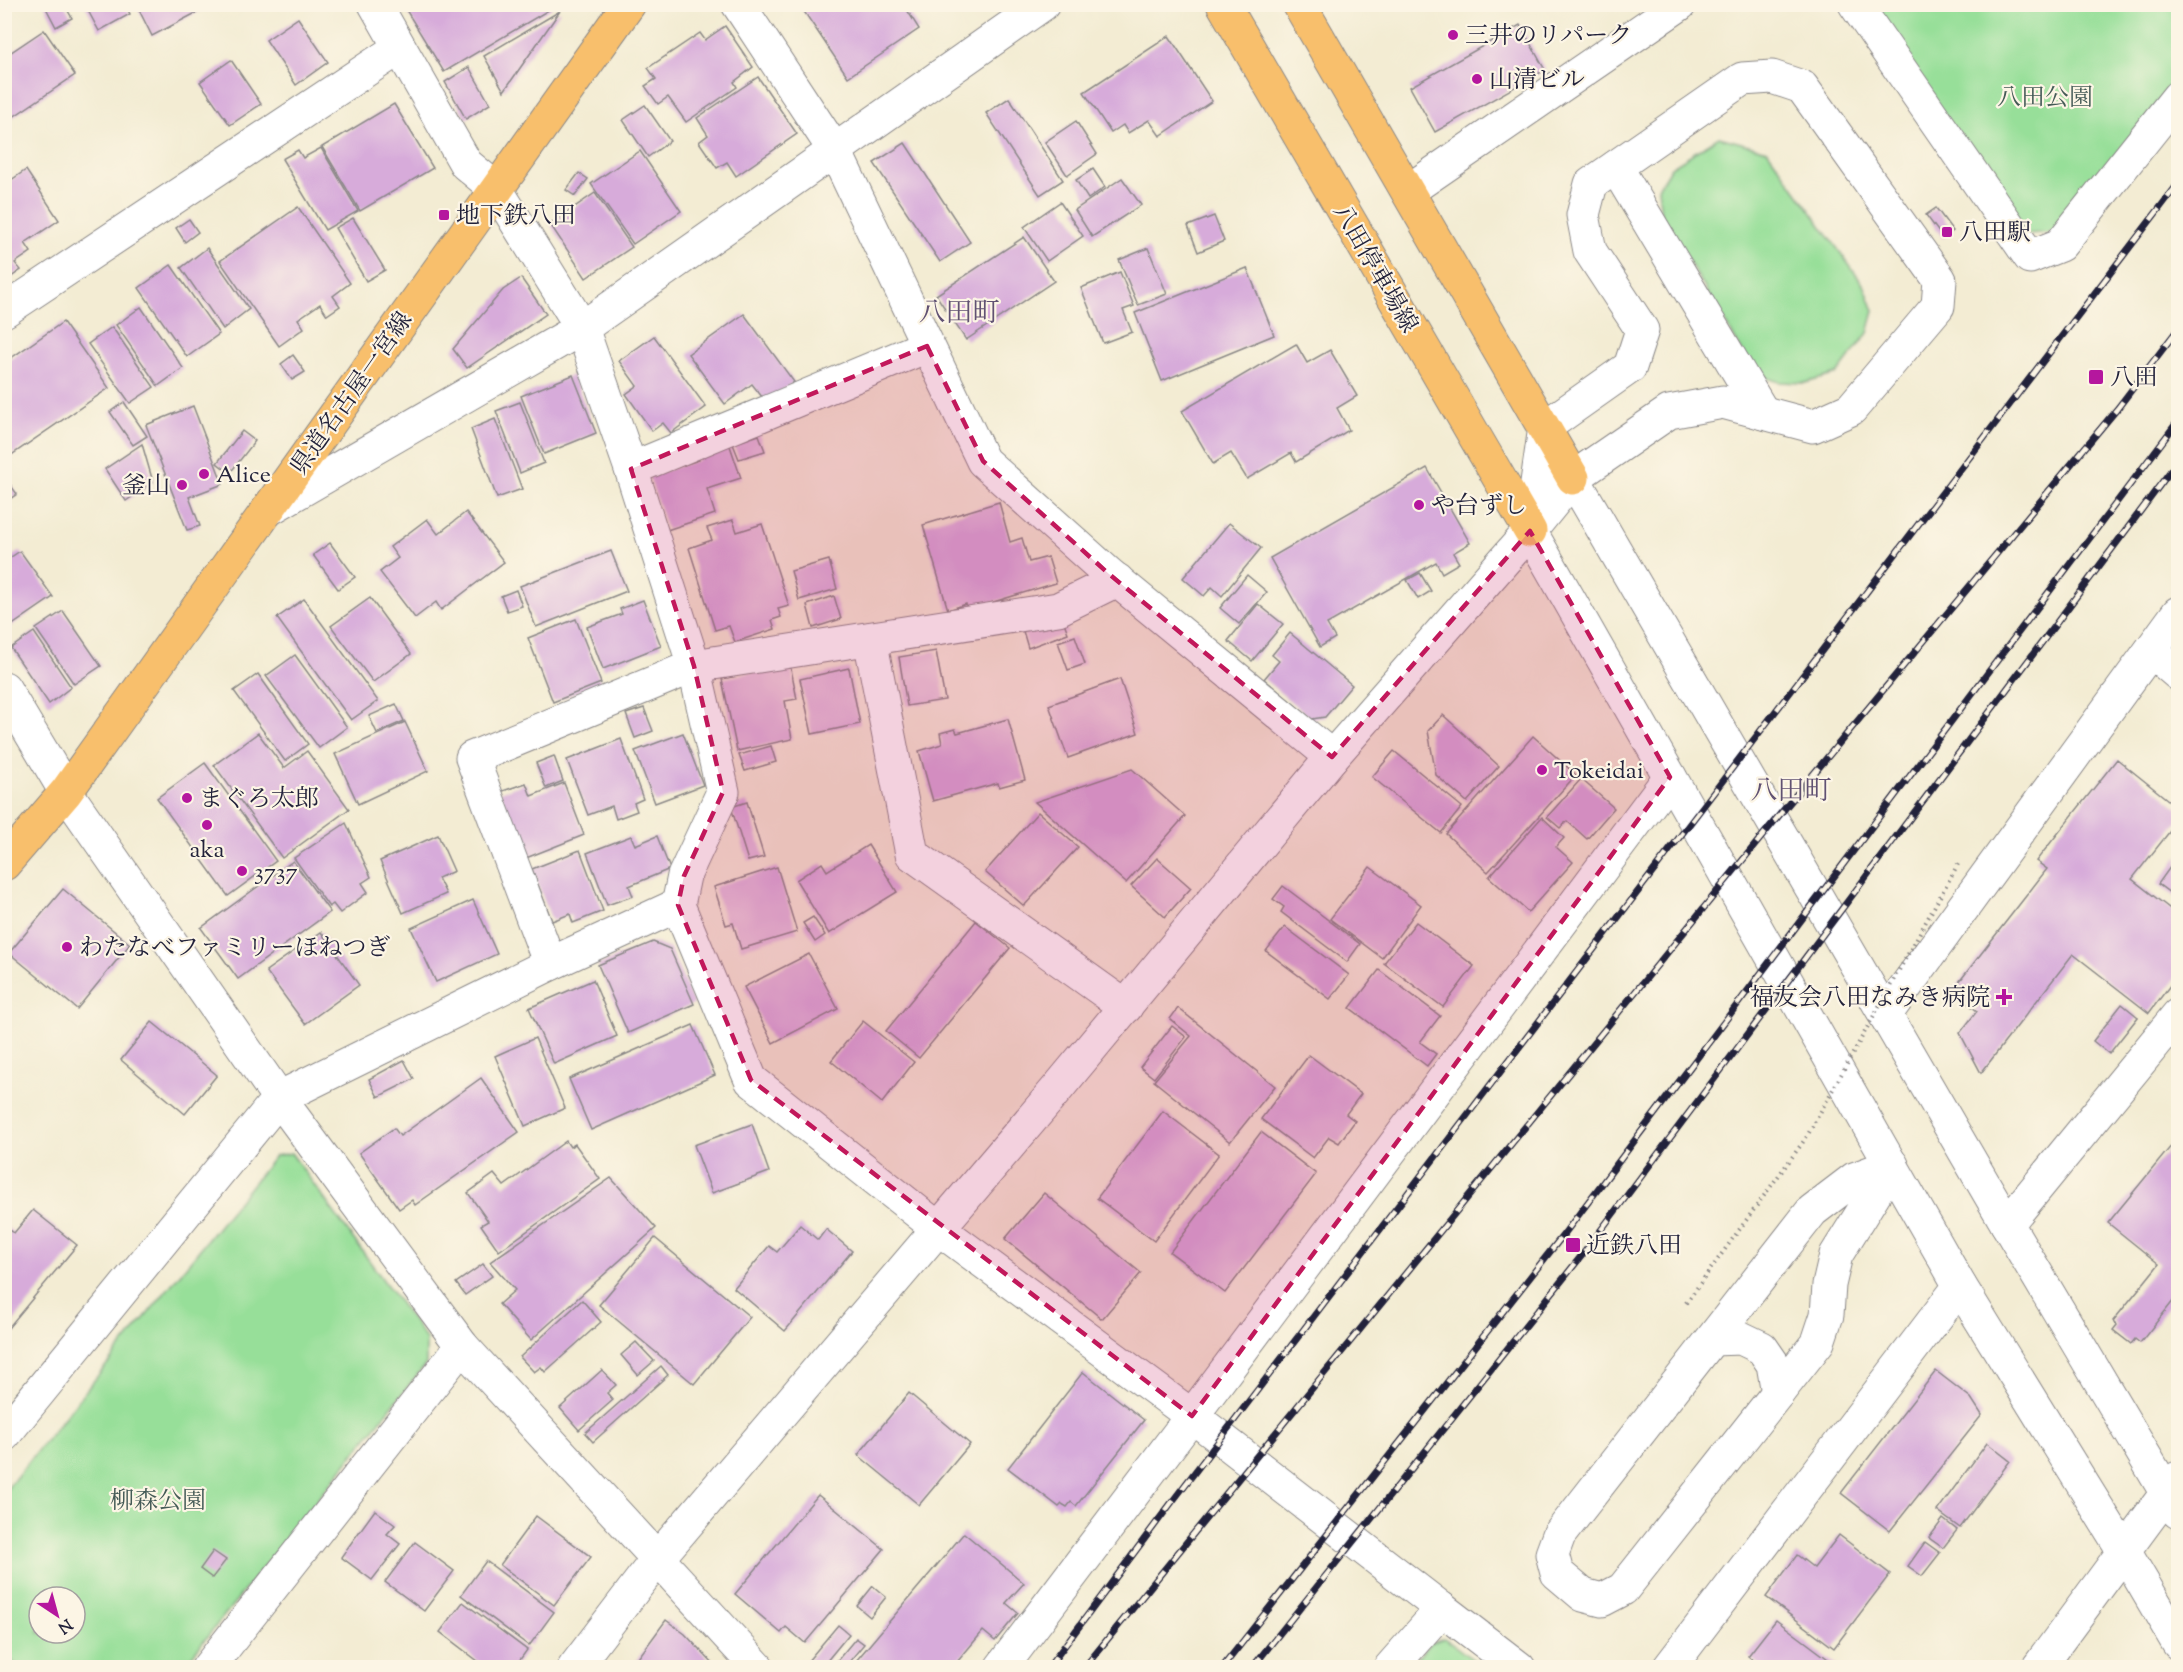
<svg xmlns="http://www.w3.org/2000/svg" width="2183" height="1672" viewBox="0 0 2183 1672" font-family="'Sorts Mill Goudy','Noto Serif JP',serif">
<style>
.green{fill:#97df99;stroke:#5c806a;stroke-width:1.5;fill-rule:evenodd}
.building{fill:#d7abda}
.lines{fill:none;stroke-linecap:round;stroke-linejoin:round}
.minor-casing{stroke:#8a8787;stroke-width:35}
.major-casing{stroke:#8a8787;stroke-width:35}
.minor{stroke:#fff;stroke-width:33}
.major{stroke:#f8bf6c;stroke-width:33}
.rail-casing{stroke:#22223b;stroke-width:7}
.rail{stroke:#fcf5e5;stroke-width:4.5;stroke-dasharray:14;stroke-linecap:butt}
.path-bridge{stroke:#8a8787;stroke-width:4;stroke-dasharray:1.5 4.5;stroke-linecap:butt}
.marked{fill:#c2185b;fill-opacity:0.2;stroke:#c2185b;stroke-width:4.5;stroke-dasharray:12 8;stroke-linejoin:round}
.poi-dot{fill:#b5179e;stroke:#fcf5e5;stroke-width:2}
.labels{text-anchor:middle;stroke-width:4.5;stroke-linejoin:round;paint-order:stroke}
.poi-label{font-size:24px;fill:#22223b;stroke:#fcf5e5;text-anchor:start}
.park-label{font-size:24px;fill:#455b57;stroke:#fcf5e5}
.street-label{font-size:24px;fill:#22223b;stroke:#fcf5e5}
.quarter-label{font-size:27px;fill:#615273;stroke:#fcf5e5}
</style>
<rect width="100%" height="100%" fill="#fcf5e5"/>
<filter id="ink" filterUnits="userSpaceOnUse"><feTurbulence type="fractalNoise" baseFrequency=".0167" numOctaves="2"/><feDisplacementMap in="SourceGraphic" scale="12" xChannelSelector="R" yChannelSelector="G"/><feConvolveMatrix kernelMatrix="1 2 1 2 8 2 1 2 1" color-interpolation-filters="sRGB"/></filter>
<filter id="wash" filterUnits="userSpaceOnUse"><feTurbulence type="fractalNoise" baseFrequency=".008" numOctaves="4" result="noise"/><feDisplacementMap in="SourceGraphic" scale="24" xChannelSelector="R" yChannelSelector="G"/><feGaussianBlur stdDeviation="1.35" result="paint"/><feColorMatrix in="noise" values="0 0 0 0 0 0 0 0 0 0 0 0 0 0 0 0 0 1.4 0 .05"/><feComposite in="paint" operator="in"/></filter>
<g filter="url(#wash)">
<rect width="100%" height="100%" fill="#f3ecd3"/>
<g class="green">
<polygon points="1867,5 2178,5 2178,76 2061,232 2025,234"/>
<polygon points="1719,137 1767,150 1865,287 1874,311 1868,333 1837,374 1805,383 1779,382 1756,374 1661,215 1658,188 1671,167"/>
<path d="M291 1153 426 1339V1364L183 1667H18L5 1654V1491L275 1156ZM39 1597H75V1633H39Z"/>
<polygon points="1444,1638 1483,1667 1409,1668 1430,1643"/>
</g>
<g id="blocks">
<g class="building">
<polygon points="44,4 64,4 72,18 56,27"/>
<polygon points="136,4 213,4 152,36"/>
<polygon points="799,4 914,4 907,10 919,29 848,77"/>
<polygon points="85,5 125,5 130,14 99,31"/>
<polygon points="403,5 550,5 552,8 444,72"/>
<polygon points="560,11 504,91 484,56"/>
<polygon points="298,18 328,62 296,85 266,40"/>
<polygon points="1520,25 1545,70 1435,132 1410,87"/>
<polygon points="725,26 753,67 734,82 737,87 686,122 668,97 658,104 645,86 656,79 648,68 700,33 705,40"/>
<polygon points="44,30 75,75 10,119 4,111 4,57"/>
<polygon points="1169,36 1212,101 1160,136 1149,120 1128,133 1123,125 1111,133 1084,92"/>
<polygon points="231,60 261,104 230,125 200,82"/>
<polygon points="469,67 490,104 466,119 445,82"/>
<polygon points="758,77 797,134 736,176 727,162 717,168 699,142 708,135 697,118"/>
<polygon points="1009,98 1063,180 1040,195 986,113"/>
<polygon points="394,104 433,168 360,211 322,147"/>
<polygon points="645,105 670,141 648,157 623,120"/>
<polygon points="1076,121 1097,154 1067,175 1045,142"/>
<polygon points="905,143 970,242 940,262 874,163"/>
<polygon points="321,148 358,211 325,230 282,159 298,150 303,158"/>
<polygon points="640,151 681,211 633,244 591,184"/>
<polygon points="1093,169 1105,187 1088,199 1076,180"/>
<polygon points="4,170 11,180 26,170 59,220 25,243 31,252 15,263 21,270 4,282"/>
<polygon points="579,173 588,179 575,196 566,190"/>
<polygon points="1122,178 1141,205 1092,237 1075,210"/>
<polygon points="595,193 632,247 586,278 550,224"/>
<polygon points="1060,202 1083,236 1047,261 1024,227"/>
<polygon points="298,207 350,283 333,296 340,306 327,315 320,304 298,319 304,328 279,346 220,261"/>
<polygon points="1936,208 1953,231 1943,238 1926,215"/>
<polygon points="1214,216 1224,241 1198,252 1188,226"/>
<polygon points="353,218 385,270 366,281 335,228"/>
<polygon points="189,219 198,232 185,242 176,228"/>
<polygon points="1024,237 1054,281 966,340 936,295"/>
<polygon points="207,248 249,309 223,329 181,268"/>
<polygon points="1148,248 1167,294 1138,305 1119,260"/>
<polygon points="171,265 219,334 187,357 139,288"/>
<polygon points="1247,268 1274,335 1162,381 1135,313"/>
<polygon points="1120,272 1134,306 1123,310 1132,332 1103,343 1081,288"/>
<polygon points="521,278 546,314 467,368 453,349 503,290"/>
<polygon points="141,307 183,368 158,386 116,325"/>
<polygon points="744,314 794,382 766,402 752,384 725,404 688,354"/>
<polygon points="63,322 109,388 4,460 4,363"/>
<polygon points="112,327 154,387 130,403 88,344"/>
<polygon points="654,336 706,407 671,433 663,423 652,431 626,394 637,386 619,361"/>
<polygon points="1296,344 1307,363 1330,350 1357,396 1337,408 1349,430 1296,462 1291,453 1247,479 1231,453 1213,464 1182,411"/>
<polygon points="293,355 305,372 292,380 281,364"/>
<polygon points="573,375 596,433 544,454 521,396"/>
<polygon points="124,402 147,436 133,445 110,412"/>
<polygon points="520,402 544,463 520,473 496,411"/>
<polygon points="193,406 223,484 189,497 200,526 187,530 146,425"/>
<polygon points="495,419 522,489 497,498 471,429"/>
<polygon points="242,431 255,441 230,473 217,463"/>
<polygon points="759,435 765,451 739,459 733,444"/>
<polygon points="729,443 741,478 707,489 715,514 667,530 649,476 699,460 697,454"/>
<polygon points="142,444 153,482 126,501 105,469"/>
<polygon points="1427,468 1470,543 1453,553 1459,563 1442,573 1436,562 1327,624 1335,638 1320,647 1270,558"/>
<polygon points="4,476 17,494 4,503"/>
<polygon points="999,502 1010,542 1022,538 1029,562 1048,557 1056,583 967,610 966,604 948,610 923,525"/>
<polygon points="466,512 504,562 441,610 436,602 415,618 380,572 398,558 390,547 427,519 438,534"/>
<polygon points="733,520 737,532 762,524 789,606 778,609 781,617 772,620 775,629 735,642 729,626 715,630 689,548 712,540 707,528"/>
<polygon points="1229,523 1261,548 1222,596 1212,587 1204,596 1183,578"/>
<polygon points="330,543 355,577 338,589 313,555"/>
<polygon points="20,551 53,597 5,630 4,562"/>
<polygon points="611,551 627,591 536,627 520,586"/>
<polygon points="829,560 837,589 799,600 791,571"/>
<polygon points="1420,573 1431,591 1418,599 1407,580"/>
<polygon points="1247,575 1267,592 1239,624 1220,608"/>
<polygon points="516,590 522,606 507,611 501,596"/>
<polygon points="834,596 841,619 813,628 807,605"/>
<polygon points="370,598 411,654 373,682 331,626"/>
<polygon points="304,599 378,701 351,720 277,618"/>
<polygon points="643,600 661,646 603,669 587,627 622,614 620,609"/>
<polygon points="1258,604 1283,624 1252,661 1228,641"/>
<polygon points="63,611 101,666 74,684 36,629"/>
<polygon points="1062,617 1068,633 1028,648 1023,631"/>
<polygon points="576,619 601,683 553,702 528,638"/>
<polygon points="34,632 71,687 49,704 11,648"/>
<polygon points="1290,633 1352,685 1325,717 1312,719 1264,679 1279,661 1272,655"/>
<polygon points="1075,636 1085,664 1068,670 1058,642"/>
<polygon points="936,651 945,700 907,706 899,657"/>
<polygon points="295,655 347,727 319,748 266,676"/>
<polygon points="790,664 797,699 785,701 792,739 737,751 722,679"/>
<polygon points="849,668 860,724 812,734 800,679"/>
<polygon points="258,674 308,744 285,761 234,691"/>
<polygon points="1120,679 1138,733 1068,758 1049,705"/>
<polygon points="396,704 404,721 377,733 369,716"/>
<polygon points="644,708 653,731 635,738 626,714"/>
<polygon points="1443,715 1499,766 1467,802 1436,775 1428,731"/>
<polygon points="1008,719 1025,780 999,787 998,783 933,801 919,751 942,744 940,733 955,729 957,733"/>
<polygon points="405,722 428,771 358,804 335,754"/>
<polygon points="258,733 284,768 307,751 349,809 282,858 214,765"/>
<polygon points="683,733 703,785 655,803 635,751"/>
<polygon points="1533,736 1576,775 1488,872 1446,834"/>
<polygon points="621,739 643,799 634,803 637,811 616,819 612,806 588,815 567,760"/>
<polygon points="771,746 776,762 745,771 739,755"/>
<polygon points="1394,751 1462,807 1441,833 1372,777"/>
<polygon points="554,756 563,781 546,788 536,763"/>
<polygon points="2117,759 2178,808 2178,821 2132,879 2178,915 2178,975 2149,1013 2073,954 1981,1073 1960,1033 1977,1011 1952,991 2047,869 2036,861"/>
<polygon points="205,763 276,861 228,896 157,798"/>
<polygon points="1132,769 1185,816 1126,883 1035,802"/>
<polygon points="1581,779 1614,808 1587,839 1567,821 1560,828 1547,817"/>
<polygon points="526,783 531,796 564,783 584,835 526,858 500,792"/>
<polygon points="747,802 764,857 748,861 731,807"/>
<polygon points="1038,812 1078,847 1024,906 985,872"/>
<polygon points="1542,817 1564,838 1556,847 1573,862 1528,912 1489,877"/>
<polygon points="346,823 371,877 362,883 368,892 340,913 333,904 329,907 294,858"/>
<polygon points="438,835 454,871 438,878 446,894 403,913 380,861"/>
<polygon points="631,836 635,845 657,836 670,869 629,886 633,896 607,905 587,853"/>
<polygon points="868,845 897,892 829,934 796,880 822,863 827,871"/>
<polygon points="580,850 603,911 573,923 570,914 552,921 532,869"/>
<polygon points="2178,856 2178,899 2158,884"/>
<polygon points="1157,858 1191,888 1165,917 1131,886"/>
<polygon points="293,861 330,912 238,979 201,928"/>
<polygon points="777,867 797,932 741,949 733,923 726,925 714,887"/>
<polygon points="1370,867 1421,905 1382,958 1330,919"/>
<polygon points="1283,886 1360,944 1347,962 1281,912 1284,907 1273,899"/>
<polygon points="63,889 130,944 77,1009 9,953"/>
<polygon points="473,900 497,954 436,982 411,928"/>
<polygon points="813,917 825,935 815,942 803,923"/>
<polygon points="976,921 1010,948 919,1058 886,1031"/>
<polygon points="1416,922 1474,966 1443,1007 1384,963"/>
<polygon points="1285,927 1349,975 1330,999 1266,951"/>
<polygon points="321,932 359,985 305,1024 266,971"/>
<polygon points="653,942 670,949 694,1004 628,1033 598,965"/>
<polygon points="809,954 838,1009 773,1043 744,987"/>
<polygon points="1379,970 1440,1016 1420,1042 1436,1054 1427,1066 1350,1008"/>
<polygon points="593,980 617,1036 554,1064 529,1008"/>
<polygon points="2122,1004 2138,1017 2109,1054 2093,1041"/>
<polygon points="1178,1008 1275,1086 1230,1142 1154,1081 1191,1036 1170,1019"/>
<polygon points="863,1021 914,1062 882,1103 831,1061"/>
<polygon points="152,1022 217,1075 185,1114 121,1060"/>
<polygon points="693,1025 715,1075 591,1130 569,1079"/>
<polygon points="1172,1026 1186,1037 1154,1078 1140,1067"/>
<polygon points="535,1038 565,1108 525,1126 495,1056"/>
<polygon points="1309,1055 1361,1094 1346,1114 1355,1121 1339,1143 1329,1137 1313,1158 1261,1119"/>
<polygon points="404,1060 414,1079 378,1097 369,1079"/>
<polygon points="481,1078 519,1132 415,1205 412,1200 399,1209 359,1153 394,1128 400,1136"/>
<polygon points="1163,1111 1219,1154 1154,1241 1097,1198"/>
<polygon points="752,1124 769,1172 712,1193 694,1145"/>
<polygon points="1261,1132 1316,1174 1225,1293 1170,1252"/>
<polygon points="566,1141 570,1147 575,1144 600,1179 499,1251 481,1225 488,1221 468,1193 494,1174 504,1186"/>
<polygon points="2172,1145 2178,1151 2178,1295 2140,1343 2135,1339 2131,1344 2113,1330 2117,1325 2113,1321 2159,1264 2108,1223"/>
<polygon points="611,1178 656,1228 531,1340 499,1304 515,1290 490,1262"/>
<polygon points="1044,1193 1141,1273 1102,1319 1005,1239"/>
<polygon points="33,1210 77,1245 4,1333 4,1225 14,1233"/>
<polygon points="800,1225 818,1240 826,1229 852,1251 785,1331 734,1288 769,1246 777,1252"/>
<polygon points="655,1238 750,1317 694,1384 599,1305"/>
<polygon points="483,1264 492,1276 465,1295 456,1283"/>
<polygon points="582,1300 601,1322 545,1372 541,1367 534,1372 520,1357"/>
<polygon points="636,1342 654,1361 638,1375 621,1355"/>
<polygon points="661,1366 668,1375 593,1442 585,1433"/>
<polygon points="602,1370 616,1385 607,1393 613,1400 579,1430 560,1408"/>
<polygon points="1936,1371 1971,1398 1982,1415 1890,1531 1841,1493"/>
<polygon points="1083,1372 1144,1420 1076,1506 1071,1502 1067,1507 1062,1504 1059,1507 1008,1468"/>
<polygon points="909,1393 970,1444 919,1505 858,1455"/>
<polygon points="1987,1443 2010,1461 1960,1528 1937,1511"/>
<polygon points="818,1495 884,1549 805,1643 786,1627 781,1633 735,1594"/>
<polygon points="375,1510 395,1525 387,1534 400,1544 372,1580 341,1557"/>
<polygon points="536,1516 591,1557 554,1605 500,1565"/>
<polygon points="1943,1519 1957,1530 1943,1548 1929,1538"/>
<polygon points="964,1533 1024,1583 1006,1603 1018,1613 995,1641 983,1631 952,1668 850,1668"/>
<polygon points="1839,1535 1890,1574 1834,1648 1766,1597 1797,1555 1814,1568"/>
<polygon points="415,1542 454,1571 424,1611 385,1582"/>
<polygon points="1925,1542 1940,1553 1922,1576 1908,1566"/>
<polygon points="213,1551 226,1560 212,1578 200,1569"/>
<polygon points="486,1561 554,1612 529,1646 461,1595"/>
<polygon points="873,1586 886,1597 870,1617 857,1606"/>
<polygon points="463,1602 527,1650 514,1668 487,1668 440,1632"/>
<polygon points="666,1620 685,1634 717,1668 637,1668 633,1665"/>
<polygon points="1776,1620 1840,1668 1763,1668 1748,1656"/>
<polygon points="838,1625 849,1634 821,1668 802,1668"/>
<polygon points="856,1638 864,1644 844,1668 831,1668"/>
</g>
</g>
</g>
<g filter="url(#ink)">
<use href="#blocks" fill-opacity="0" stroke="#8a8787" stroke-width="1.5"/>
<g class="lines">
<g class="minor-casing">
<g id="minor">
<polyline points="375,4 466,164 496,189 582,328 631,469 694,666 723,792 684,876 678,905 751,1080 939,1229 1192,1416 1442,1609"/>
<polyline points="738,4 835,151 983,461 1109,574 1332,757"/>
<polyline points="1855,4 2030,257 2060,245 2178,97"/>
<polyline points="1616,167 1763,413"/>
<polyline points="1408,191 1680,4"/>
<polyline points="4,311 399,48"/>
<polyline points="631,469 927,346"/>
<polyline points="1573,478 2007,1224 2178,1512"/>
<polyline points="269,509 582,328 1043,4"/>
<polyline points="870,639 912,854 1126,1007"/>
<polyline points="2151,651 2178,674"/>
<polyline points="4,688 66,792 279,1098 462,1346 758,1668"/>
<polyline points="550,964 472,758 694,666 1058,609 1117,580"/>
<polyline points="1885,1015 2178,613"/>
<polygon points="1892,1165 1836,1255 1829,1285 1827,1315 1818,1342 1623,1589 1602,1600 1583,1595 1557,1573 1552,1554 1559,1535 1812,1211 1854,1179"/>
<polyline points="2007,1224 2178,1015"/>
<polyline points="1713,1339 1741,1338 1762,1348 1773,1364 1778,1393"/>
<polyline points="4,1435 279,1098 550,964 678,905"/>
<polyline points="208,1668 462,1346"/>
<polyline points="574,1668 658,1558 1057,1089 1332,757 1530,531 1573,478 1669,412 1723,402 1813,426 1851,409 1938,306 1940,280 1802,87 1772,77 1742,79 1591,184 1583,215 1590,251 1642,330 1630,367 1545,427 1530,531 1960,1286 2124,1551 2178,1643"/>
<polyline points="1001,1668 1192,1416 1670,777"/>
<polyline points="1390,1668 1442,1609 1519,1668"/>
<polyline points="1669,1668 1960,1286"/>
<polyline points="2038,1668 2178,1478"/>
</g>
</g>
<g class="major-casing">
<g id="major">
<polyline points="1223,4 1530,531"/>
<polyline points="1299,4 1573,478"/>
<polyline points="4,864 66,792 629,4"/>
</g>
</g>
<use href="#minor" class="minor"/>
<use href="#major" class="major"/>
<g class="rail-casing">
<g id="rail">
<polyline points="1048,1668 1172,1502 2178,184"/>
<polyline points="1084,1668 1786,807 2117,409 2178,329"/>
<polyline points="1222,1668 1564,1234 2178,421"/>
<polyline points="1252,1668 1583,1254 2178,461"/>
</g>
</g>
<use href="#rail" class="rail"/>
<polyline class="path-bridge" points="1686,1303 1806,1138 1958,864"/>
</g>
</g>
<path class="marked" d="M927 346 983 461 1109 574 1332 757 1530 531 1670 777 1192 1416 751 1080 678 905 684 876 723 792 694 666 631 469Z"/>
<g class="poi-dot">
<circle cx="1453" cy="35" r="6"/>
<circle cx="1477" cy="79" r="6"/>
<rect x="438" y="209" width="12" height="12" rx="3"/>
<rect x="1941" y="226" width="12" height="12" rx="3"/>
<rect x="2088" y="369" width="16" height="16" rx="3"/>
<circle cx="204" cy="474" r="6"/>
<circle cx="182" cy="485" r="6"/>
<circle cx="1419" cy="505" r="6"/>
<circle cx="1542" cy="770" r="6"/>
<circle cx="187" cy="798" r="6"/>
<circle cx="207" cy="825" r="6"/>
<circle cx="242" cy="871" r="6"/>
<circle cx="67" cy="947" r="6"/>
<path d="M2001 988h6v6h6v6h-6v6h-6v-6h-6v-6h6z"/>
<rect x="1565" y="1237" width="16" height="16" rx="3"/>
</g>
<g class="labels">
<g class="poi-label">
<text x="1465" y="43">三井のリパーク</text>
<text x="1489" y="87">山清ビル</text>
<text x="456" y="223">地下鉄八田</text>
<text x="1959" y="240">八田駅</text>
<text x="2110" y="385">八田</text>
<text x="216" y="482">Alice</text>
<text x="170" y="493" text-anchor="end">釜山</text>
<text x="1431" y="513">や台ずし</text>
<text x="1554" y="778">Tokeidai</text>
<text x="199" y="806">まぐろ太郎</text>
<text x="207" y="857" text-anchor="middle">aka</text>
<text x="254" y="879">3737</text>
<text x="79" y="955">わたなべファミリーほねつぎ</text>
<text x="1990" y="1005" text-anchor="end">福友会八田なみき病院</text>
<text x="1586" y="1253">近鉄八田</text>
</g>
<g class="park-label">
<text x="2045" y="105">八田公園</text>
<text x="158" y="1508">柳森公園</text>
</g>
<g class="street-label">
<text transform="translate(1376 268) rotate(60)" y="8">八田停車場線</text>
<text transform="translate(351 393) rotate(-55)" y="8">県道名古屋一宮線</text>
</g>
<g class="quarter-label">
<text x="959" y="321">八田町</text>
<text x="1791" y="799">八田町</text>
</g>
</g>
<rect width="2183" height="1672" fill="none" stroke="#fcf5e5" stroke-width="24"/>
<g transform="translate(57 1615) rotate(144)"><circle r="28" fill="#fcf5e5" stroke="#a5a1a1" stroke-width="1.5"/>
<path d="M0-4.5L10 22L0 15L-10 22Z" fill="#b5179e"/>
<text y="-9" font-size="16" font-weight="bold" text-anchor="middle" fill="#22223b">N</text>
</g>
</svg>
